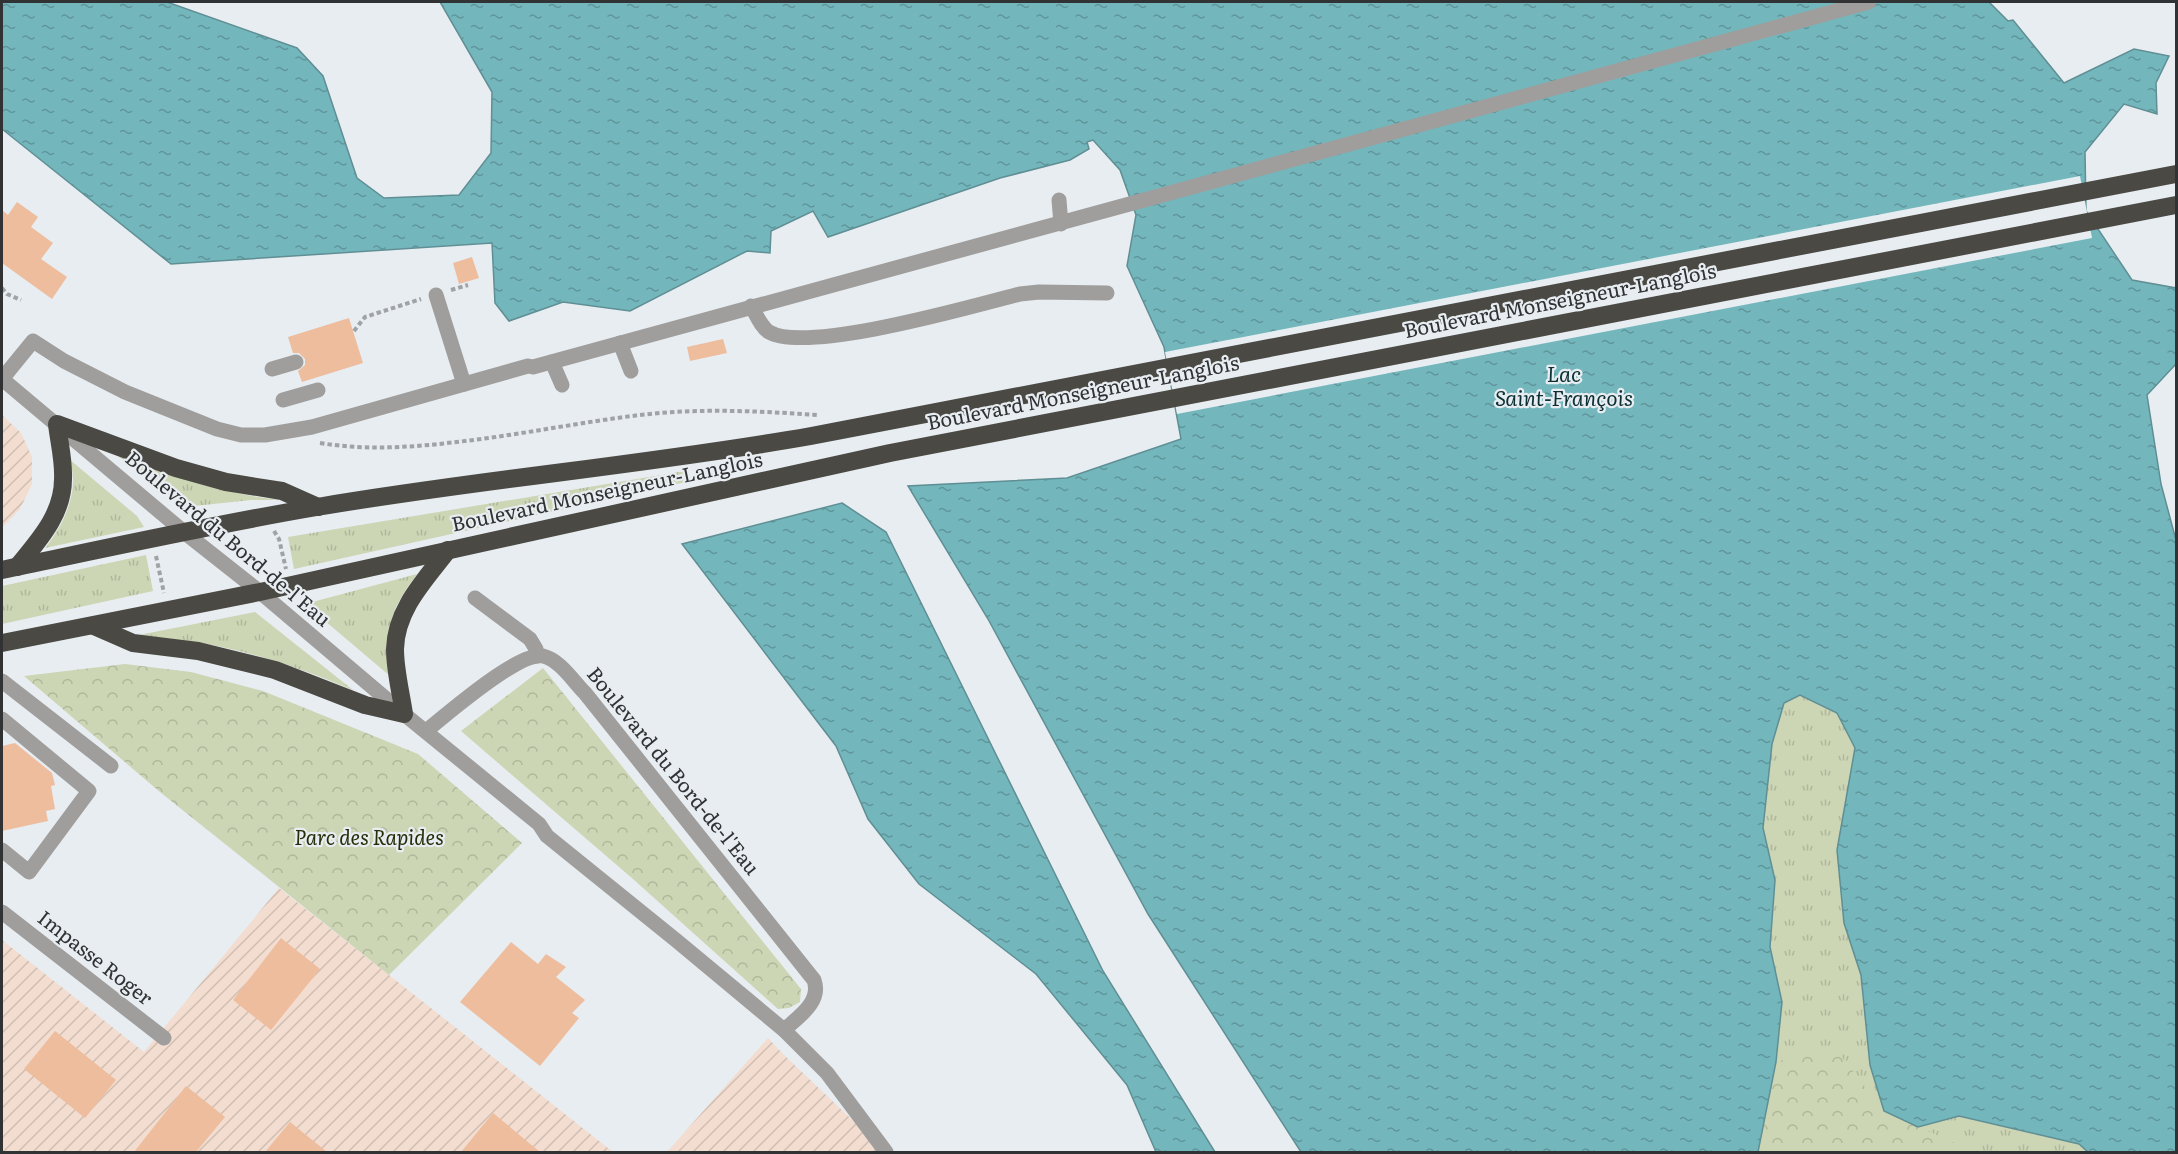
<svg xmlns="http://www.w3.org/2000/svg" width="2178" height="1154" viewBox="0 0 2178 1154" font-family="Literata,serif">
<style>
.industrial{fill:url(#industrial-furrows)}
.grass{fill:url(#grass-tufts)}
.forest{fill:url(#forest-crowns)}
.water{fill:url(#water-ripples);stroke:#5f8f94;stroke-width:1.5}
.pier{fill:#e8edf1}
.building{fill:#edbd9e}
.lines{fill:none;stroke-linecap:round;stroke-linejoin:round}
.path{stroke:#9fa3a6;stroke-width:4;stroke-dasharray:4.5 3;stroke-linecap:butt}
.minor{stroke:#9f9e9c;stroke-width:15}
.highway{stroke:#4a4944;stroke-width:18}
.labels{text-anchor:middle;stroke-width:4.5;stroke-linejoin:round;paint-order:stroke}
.street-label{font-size:20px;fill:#303233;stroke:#e8edf1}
.park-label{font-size:20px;font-style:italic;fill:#262e07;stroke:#e8edf1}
.water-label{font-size:21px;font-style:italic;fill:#0c3033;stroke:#e8edf1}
</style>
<defs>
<pattern id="industrial-furrows" width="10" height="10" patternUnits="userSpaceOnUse" patternTransform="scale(1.5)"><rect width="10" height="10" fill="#f3ddd0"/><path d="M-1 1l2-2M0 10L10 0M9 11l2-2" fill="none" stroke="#d1beb3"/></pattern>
<pattern id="grass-tufts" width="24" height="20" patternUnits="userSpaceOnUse" patternTransform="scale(1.5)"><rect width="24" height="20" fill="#ccd5b4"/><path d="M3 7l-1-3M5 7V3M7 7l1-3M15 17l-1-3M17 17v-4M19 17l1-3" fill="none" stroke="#b0b79b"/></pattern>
<pattern id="forest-crowns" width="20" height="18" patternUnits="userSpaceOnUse" patternTransform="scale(1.5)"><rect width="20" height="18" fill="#ccd5b4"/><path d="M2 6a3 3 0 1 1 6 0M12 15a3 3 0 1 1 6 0" fill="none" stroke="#b0b79b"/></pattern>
<pattern id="water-ripples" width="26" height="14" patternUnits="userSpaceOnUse" patternTransform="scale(1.5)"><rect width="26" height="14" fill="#73b7bd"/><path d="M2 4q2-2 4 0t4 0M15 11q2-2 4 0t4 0" fill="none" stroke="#5f959a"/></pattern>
</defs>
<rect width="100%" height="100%" fill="#e8edf1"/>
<g class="industrial">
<polygon points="2,415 21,433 32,457 32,484 20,509 2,528"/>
<polygon points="279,888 613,1152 2,1152 2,940 144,1052"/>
<polygon points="768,1038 784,1055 886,1152 667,1152"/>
</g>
<g class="grass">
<path d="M118 456C172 476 221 493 279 500H251L185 507Z"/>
<path d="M69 459 137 516 144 527 45 548C60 530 74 503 73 478 73 472 71 465 69 459Z"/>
<polygon points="685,471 688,474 688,480 686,482 294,569 288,537"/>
<polygon points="146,555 153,591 2,624 2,586"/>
<path d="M417 574C387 615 387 626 390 676L305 604Z"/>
<path d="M255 612 353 690C307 671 260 654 212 645 188 641 163 638 139 635Z"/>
<polygon points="1800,695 1837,713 1856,748 1837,850 1844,923 1861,975 1870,1065 1918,1127 1959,1116 2079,1144 2088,1152 1758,1152 1782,1002 1770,947 1775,880 1763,828 1772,744 1784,703"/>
</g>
<g class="forest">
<polygon points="125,664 191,672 263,691 418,754 522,843 389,975 160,792 24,676"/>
<polygon points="543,668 801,989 800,1002 789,1008 778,1009 633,879 461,731"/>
<polygon points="1834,1047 1884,1111 1974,1152 1758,1152 1776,1062"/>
</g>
<g class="water">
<polygon points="2,2 167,2 297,48 323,76 357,178 384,198 459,195 491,153 492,92 440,2 1989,2 2008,21 2013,20 2064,83 2134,49 2169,56 2156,83 2157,114 2124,104 2085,152 2086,211 2132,280 2176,288 2176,364 2147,395 2161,484 2176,540 2176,1152 2088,1152 2079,1144 1959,1116 1918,1127 1884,1111 1870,1065 1861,975 1844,923 1837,850 1855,748 1837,713 1800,695 1784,703 1772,744 1763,828 1775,880 1770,947 1782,1002 1776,1062 1758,1152 1301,1152 1148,914 988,619 908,486 1067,478 1181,439 1164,347 1127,266 1136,215 1120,170 1093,140 1087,142 1089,149 1070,160 1000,178 828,237 813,211 771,231 770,253 747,251 630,311 563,302 509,321 495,303 492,243 171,264 2,129"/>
<polygon points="842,503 886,532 1103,971 1215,1152 1156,1152 1127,1085 1036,974 919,884 868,819 836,746 682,544"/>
</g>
<polygon class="pier" points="2080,176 2092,238 1177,414 1165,352"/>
<g class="building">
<polygon points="17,202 38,217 31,227 53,243 41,259 67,277 52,299 2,263 2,210 8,215"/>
<polygon points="472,257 479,278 459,284 453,263"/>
<polygon points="349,318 363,363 302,382 298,371 305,365 305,359 299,353 293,353 288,337"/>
<polygon points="723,339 727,353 690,361 687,347"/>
<polygon points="15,743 52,773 55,785 51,786 55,809 46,811 48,821 2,831 2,746"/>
<polygon points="281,938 320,969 271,1030 233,1000"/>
<polygon points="511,942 538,964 546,954 566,967 556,977 585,1000 572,1013 579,1018 540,1066 460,1002"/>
<polygon points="55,1031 116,1080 85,1118 24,1069"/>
<polygon points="186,1086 225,1117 196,1152 134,1152"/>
<polygon points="493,1113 540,1152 461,1152"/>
<polygon points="290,1122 327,1152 265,1152"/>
</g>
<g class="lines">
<g class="path">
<polyline points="2,288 7,294 21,300"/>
<polyline points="451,290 468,285"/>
<polyline points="354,331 365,317 421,299"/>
<path d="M320 443C369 451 416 447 465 441 524 434 582 422 640 415 699 408 758 411 817 415"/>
<polyline points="274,531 279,539 286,569"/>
<polyline points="156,556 164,593"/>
</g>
<g class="minor">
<polyline points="1059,200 1061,224"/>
<polyline points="436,295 464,384"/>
<path d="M751 306C756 314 761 327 769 332 807 354 973 306 1020 294L1039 292 1107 293"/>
<polyline points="620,343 631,371"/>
<polyline points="552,362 562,385"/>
<polyline points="272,369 296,362"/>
<polyline points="2,379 33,341 64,361 125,392 217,429 241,435 265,435 312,427 528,366 533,367 1869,2"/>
<polyline points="2,379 184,532 260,592 404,714 539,824 547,836 677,941 784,1030 827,1073 886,1152"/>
<polyline points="283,400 318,390"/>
<polyline points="475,598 530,639 536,649 537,656"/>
<polyline points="2,681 111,766"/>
<polyline points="2,719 89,791 29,872 2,850"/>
<path d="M426 731C446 715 519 651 543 656 560 660 573 681 585 693L814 980C822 1002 798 1017 784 1030"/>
<polyline points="2,912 164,1038"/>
</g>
<g class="highway">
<path d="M17 567C38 541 63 515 63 479 64 461 59 442 57 424L176 468 226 482 282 491 318 507"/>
<path d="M2 570C107 548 211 525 317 507 481 479 647 465 811 436L2176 174"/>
<path d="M94 626 133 643 198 651 275 670 365 705 404 714C401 693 395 671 395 649 396 609 425 580 448 550"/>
<polyline points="2,643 260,592 890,453 2176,205"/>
</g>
</g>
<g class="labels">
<g class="street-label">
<text transform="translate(1560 301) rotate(-11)" y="7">Boulevard Monseigneur-Langlois</text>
<text transform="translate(1083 393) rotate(-11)" y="7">Boulevard Monseigneur-Langlois</text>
<text transform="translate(607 492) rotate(-12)" y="7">Boulevard Monseigneur-Langlois</text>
<text transform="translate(228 539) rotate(40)" y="7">Boulevard du Bord-de-l'Eau</text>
<text transform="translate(673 771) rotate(51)" y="7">Boulevard du Bord-de-l'Eau</text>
<text transform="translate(95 958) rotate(38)" y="7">Impasse Roger</text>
</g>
<g class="park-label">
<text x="369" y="845">Parc des Rapides</text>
</g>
<g class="water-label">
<text x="1564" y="382">Lac<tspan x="1564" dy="24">Saint-François</tspan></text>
</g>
</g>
<rect width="2178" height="1154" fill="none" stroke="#303233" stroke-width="6"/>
</svg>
